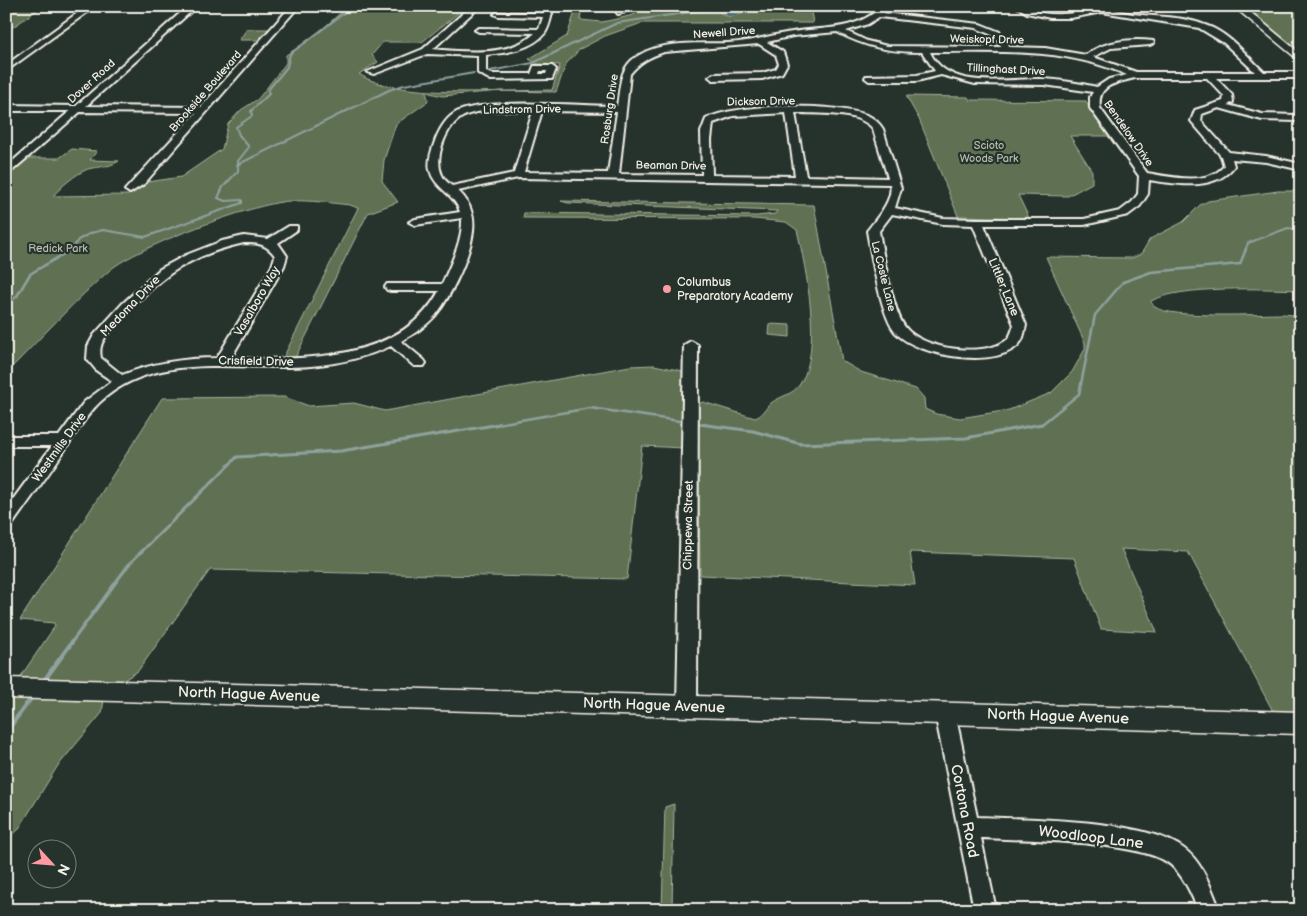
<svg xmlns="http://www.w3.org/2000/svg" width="1307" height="916" viewBox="0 0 1307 916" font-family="'Balsamiq Sans',sans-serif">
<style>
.green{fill:#617152;stroke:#aab19d}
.water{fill:#4a6e6e;stroke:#8ea29f}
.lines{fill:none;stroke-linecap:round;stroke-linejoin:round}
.stream-far3{stroke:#8ea29f;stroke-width:2}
.stream-far2{stroke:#8ea29f;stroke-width:2.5}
.stream-far1{stroke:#8ea29f;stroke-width:3}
.stream{stroke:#8ea29f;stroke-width:4.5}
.minor-casing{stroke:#f4f1e8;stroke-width:4}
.major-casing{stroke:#f4f1e8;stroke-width:3}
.minor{fill:#26332d;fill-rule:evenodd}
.major{fill:#26332d;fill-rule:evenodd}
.poi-dot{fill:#ff9aa2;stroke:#26332d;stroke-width:2}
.labels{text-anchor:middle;stroke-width:4.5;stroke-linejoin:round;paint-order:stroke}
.far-street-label{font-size:11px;fill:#f4f1e8;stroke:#26332d}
.far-park-label{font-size:11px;fill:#b9beac;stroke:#26332d}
.poi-label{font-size:12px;fill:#f4f1e8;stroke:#26332d;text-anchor:start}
.street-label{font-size:12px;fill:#f4f1e8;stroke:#26332d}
.near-street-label{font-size:15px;fill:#f4f1e8;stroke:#26332d}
</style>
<rect width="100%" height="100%" fill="#26332d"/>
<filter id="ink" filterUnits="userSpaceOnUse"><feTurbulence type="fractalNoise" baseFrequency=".02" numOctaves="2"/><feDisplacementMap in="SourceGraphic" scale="10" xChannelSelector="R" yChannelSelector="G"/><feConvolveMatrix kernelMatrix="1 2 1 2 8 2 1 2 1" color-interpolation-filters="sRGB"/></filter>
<g filter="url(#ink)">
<g class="green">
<polygon points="6,6 43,6 6,32"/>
<path d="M299 6H467L422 42H383L372 55 378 62 359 74C395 100 506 90 552 90L560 65 537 64 529 59 567 36 577 6H582L580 20 602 22 617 19 633 15 647 6H711L725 16 773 6H810L813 23H642L605 36 580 49 566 64 556 92 501 91 442 96 426 92 428 99 427 102 396 124 384 160 382 181 398 202 368 213 295 358H283L358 208 350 205C331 203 310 200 290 201 254 203 137 247 110 270 75 300 43 336 10 369L6 388V177L28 158H59L72 149 97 151 90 160 119 161C108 168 100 166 88 169 75 174 62 186 53 196L128 195 148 182 181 177 222 149 228 124 241 110 258 99 286 63V55L310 40 346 8H297Z"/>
<polygon points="1246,6 1301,6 1301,52 1251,11"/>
<polygon points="247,29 272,29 263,40 239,40"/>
<polygon points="906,96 968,97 970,100 1086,101 1091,112 1108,136 1070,136 1092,171 1092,183 1068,196 1018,195 1029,218 958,216 919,119"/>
<path d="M1278 191H1301V290C1264 289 1181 285 1151 301 1151 302 1154 307 1155 307 1169 319 1261 314 1283 314L1293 315 1301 323V717L1275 715 1188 552 1121 549 1157 632 1101 629 1074 558 910 552 915 585 700 575 698 404 703 402 755 418C764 415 765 408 771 403 780 396 793 395 800 384 823 350 806 269 797 230L786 222 754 219 523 218 524 213 757 216 775 214 777 211 568 203 561 201 814 205 842 361 861 372 916 389 924 398 925 409 936 414 960 418 1009 410 1051 393 1072 372 1085 349V343L1046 257 1132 258 1141 254 1150 239 1183 222 1200 205 1208 201Z"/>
<polygon points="770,324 790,325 790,337 769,335"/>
<polygon points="654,365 683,371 684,448 642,446 627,579 210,570 138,671 121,682 23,679 21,676 55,626 54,623 20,620 162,398 284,397 309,406 354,403 385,411 630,366"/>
<polygon points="6,696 104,699 102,713 57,767 18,830 6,841"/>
<polygon points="674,804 672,910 662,910 665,807"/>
</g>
<polygon class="water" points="712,6 773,6 729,17"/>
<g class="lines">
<g class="stream-far3">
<polyline points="490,71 533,63 617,23 718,8"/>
<polyline points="237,165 389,90 404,85 474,73"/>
<polyline points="71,251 78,240 91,233 103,230 145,237 242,203 242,200 225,201 218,198 223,187 238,171 238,161 249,147 239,135 236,127 252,116 251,111 269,94 268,90 287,67 290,54 353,6"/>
<polyline points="1245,251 1248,243 1288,228 1301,230"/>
</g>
<g class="stream-far2">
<polyline points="6,306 17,296 30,274 72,249"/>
<polyline points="695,423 708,425"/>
<polyline points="492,425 590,408 686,422"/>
<polyline points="1037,425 1042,424 1079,394 1095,315 1123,282 1151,272 1240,264 1246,249"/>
</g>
<g class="stream-far1">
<polyline points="699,424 753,431 801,444 966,438 1042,424"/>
<polyline points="71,643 130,563 237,457 341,451 500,424"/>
</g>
<g class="stream">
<polyline points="43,682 72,642"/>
<polyline points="6,732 32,697"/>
</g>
<g class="minor-casing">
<g id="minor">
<polygon points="87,6 96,6 6,71 6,65"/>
<polygon points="188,6 197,6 86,106 201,107 291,6 299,6 144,184 130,193 125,190 196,113 80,112 6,176 6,167 70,111 6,111 6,105 76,106"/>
<path d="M471 6H480L433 49C465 52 510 57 535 33L479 32 475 30 479 28 539 29 543 17 498 16 494 14 498 12 544 13 546 6H554C551 15 550 26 545 33 531 50 506 53 486 55V72L492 74H531L534 66H552L556 69 552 79 491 80 478 73V56L427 54 374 74 367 72 423 49ZM540 71H547L546 74H539Z"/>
<polygon points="612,6 620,6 625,12 618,14"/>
<path d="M879 6H887L884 13 980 24 1000 32 1010 47 1045 48 1086 55C1103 41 1131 38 1153 41L1154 43 1150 45 1111 48 1093 57 1136 72H1255L1224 43 1199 28 1102 12 1071 18H1050L1027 13 1016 6C1027 6 1033 11 1043 13 1060 16 1078 13 1094 9L1088 6C1104 6 1118 12 1133 14 1157 17 1182 16 1205 25 1229 33 1246 55 1264 72H1301V78H1216L1232 95 1233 102 1228 105 1262 114 1296 115 1301 118 1296 121 1262 120 1219 108 1202 114 1201 121 1229 152 1266 156 1301 164V170L1266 162 1232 159 1234 166C1215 192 1177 184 1149 180L1148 194 1140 206 1128 215 1084 225H984L1026 325C1025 330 1024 335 1022 340 1003 372 917 356 896 333 881 318 871 253 867 231 876 219 894 200 890 184L518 178 458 191C465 197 470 205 472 214 480 240 451 297 435 316 426 326 413 335 401 341L424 360 426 363 424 366H414L391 346C366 357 338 364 311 366 241 372 157 349 100 402 84 417 74 437 62 454 46 478 28 502 12 525L6 527V509L52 446H6V436H59L84 402 112 381 97 371 87 359 88 346 94 335 122 304 160 269 186 255 222 241 244 236 268 239 289 226H297V230L278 243 287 256 284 266 231 358C299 360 401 363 439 291H391L387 290 385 287 387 284H442C451 264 463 240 462 218L415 225 409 222 415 219 460 212C455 194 434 188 430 170 428 161 431 152 434 144 438 132 444 120 455 113 482 97 582 106 617 106 620 90 619 72 632 60 657 39 699 44 728 43 751 42 771 35 792 32 823 27 854 31 879 9ZM879 17 976 28 994 36 1002 47 887 46 867 41 846 31 868 24ZM837 32C866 47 889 52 922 52L935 71 917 75 866 76 865 78 869 81H917L941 75 975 84 1044 85 1093 92 1090 97V108L1139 176 1138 194 1132 202 1120 211 1084 219H977L943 218 895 208 901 188 883 129C879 123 875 119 869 116 840 103 733 103 706 119L701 132 702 175 619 174 630 74C640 62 649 57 664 52L759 44 776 55 779 64 776 69 762 73 713 74 709 77 713 80 762 79 782 73 787 64 783 52 767 42 793 36ZM930 52C998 52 1063 47 1127 75L1109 79 1097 87C1079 83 1061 80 1043 79 1008 78 948 92 930 52ZM1135 78H1207L1224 96 1223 101 1195 110 1191 121 1221 156 1224 166C1207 186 1171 177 1147 173L1100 108C1097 84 1116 83 1135 78ZM484 111H533L514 173 452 186C448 183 444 180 442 175 434 159 445 130 458 120 465 114 475 112 484 111ZM542 111 617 112 608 173 524 172ZM786 113 795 176 712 175 711 140 713 123 733 116ZM795 113C816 114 860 111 873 129L888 178 806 176ZM892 214 943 224 973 225 1014 325C1012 330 1011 335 1008 339 987 358 922 350 905 327 892 310 883 254 879 231ZM244 243C258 243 267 244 275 256L272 266 217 358C183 358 153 363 122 375L101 358C100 353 100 348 102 343 112 323 160 279 179 268 199 256 221 248 244 243Z"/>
<polygon points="691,341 698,345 697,706 694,712 687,714 680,712 677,706 684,345"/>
<path d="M945 704 952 707 955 713 977 817C1028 819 1143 819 1183 848 1203 862 1211 888 1220 910H1198C1191 893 1182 872 1167 862 1133 841 1024 840 981 838L996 910H974L935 713 938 707Z"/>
</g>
</g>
<g class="major-casing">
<g id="major">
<polygon points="1233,6 1243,6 1301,54 1301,62"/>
<polygon points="6,678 1301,712 1301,734 6,698"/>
</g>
</g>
<use href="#minor" class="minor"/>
<use href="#major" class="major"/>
</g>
</g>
<circle class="poi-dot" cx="667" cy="289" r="5"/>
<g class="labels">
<g class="far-street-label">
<text transform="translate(724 32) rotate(-4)" y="4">Newell Drive</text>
<text transform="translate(987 39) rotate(1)" y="4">Weiskopf Drive</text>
<text transform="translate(1006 69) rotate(3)" y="4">Tillinghast Drive</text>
<text transform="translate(91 81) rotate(-42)" y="4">Dover Road</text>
<text transform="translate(205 91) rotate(-49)" y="4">Brookside Boulevard</text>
<text transform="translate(761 101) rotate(-1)" y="4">Dickson Drive</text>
<text transform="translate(522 109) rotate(-1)" y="4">Lindstrom Drive</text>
<text transform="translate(609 109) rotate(-82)" y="4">Rosburg Drive</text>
<text transform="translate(1129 133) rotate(55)" y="4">Bendelow Drive</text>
<text transform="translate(671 165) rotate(1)" y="4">Beaman Drive</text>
<text transform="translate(884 276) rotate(76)" y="4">La Coste Lane</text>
</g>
<g class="far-park-label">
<text x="989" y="149">Scioto<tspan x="989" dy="13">Woods Park</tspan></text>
<text x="58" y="252">Redick Park</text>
</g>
<g class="poi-label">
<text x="677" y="286">Columbus<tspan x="677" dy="14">Preparatory Academy</tspan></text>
</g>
<g class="street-label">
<text transform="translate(1004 287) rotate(67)" y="4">Littler Lane</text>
<text transform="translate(257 301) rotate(-60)" y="4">Vasalboro Way</text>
<text transform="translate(130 306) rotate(-46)" y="4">Medoma Drive</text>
<text transform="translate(256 361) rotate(1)" y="4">Crisfield Drive</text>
<text transform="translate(59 447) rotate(-54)" y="4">Westmills Drive</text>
<text transform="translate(688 525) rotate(-89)" y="4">Chippewa Street</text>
</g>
<g class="near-street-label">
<text transform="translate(249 694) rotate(2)" y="5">North Hague Avenue</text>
<text transform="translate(654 705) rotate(2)" y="5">North Hague Avenue</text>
<text transform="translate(1058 716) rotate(2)" y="5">North Hague Avenue</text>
<text transform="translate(965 811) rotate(79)" y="5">Cortona Road</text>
<text transform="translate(1091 837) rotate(7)" y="5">Woodloop Lane</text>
</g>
</g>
<rect width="1307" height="916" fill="none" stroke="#26332d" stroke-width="25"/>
<rect x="12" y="12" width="1282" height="891" fill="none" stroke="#f4f1e8" stroke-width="2" filter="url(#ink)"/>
<g transform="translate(52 864) rotate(116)"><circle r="24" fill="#26332d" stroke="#787f78"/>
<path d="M0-4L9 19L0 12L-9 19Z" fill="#ff9aa2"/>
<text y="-8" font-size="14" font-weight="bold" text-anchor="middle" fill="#f4f1e8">N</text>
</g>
</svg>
